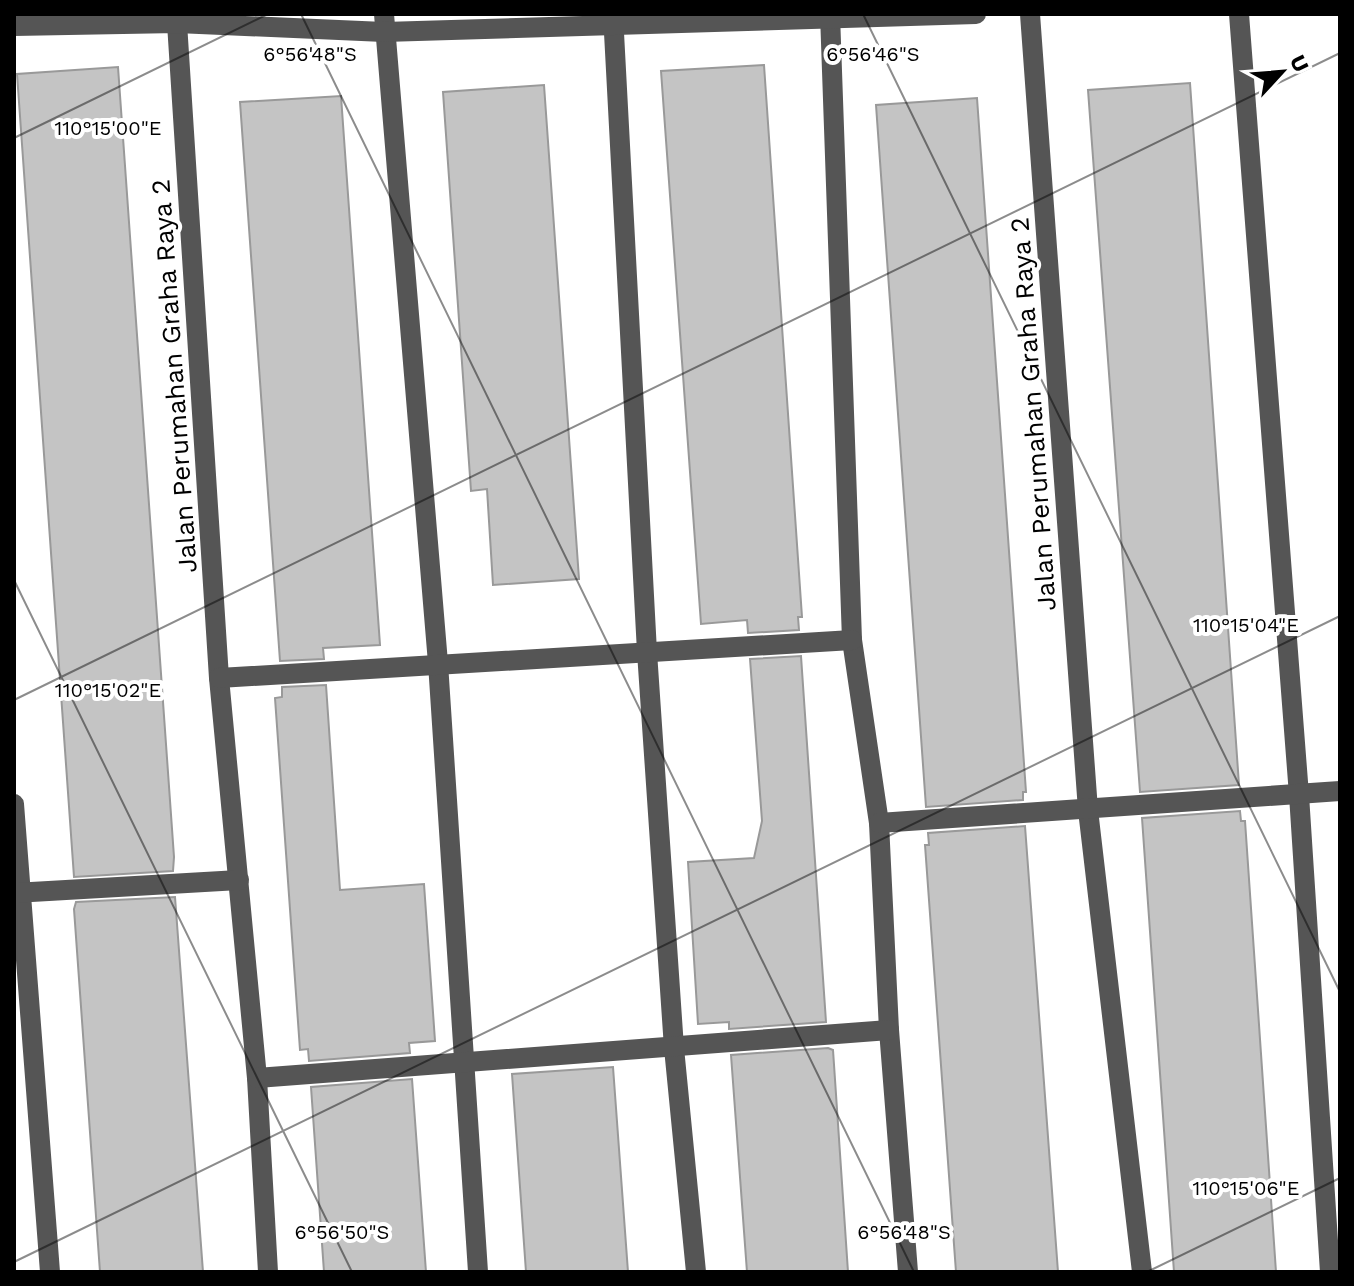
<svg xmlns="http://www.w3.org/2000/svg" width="1354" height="1286" viewBox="0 0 1354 1286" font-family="'Work Sans',sans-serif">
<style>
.building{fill:#c4c4c4;stroke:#999;stroke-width:2}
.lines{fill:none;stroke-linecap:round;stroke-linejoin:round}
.minor{stroke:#555;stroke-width:20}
.ticks{fill:none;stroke:#000;stroke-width:2;stroke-opacity:0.45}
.labels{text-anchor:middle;stroke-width:8;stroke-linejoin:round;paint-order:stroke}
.street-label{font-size:26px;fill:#000;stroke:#fff}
.ticks-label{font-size:20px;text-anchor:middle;fill:#000;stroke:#fff;stroke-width:8;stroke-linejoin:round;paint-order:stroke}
</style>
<rect width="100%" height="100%" fill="#fff"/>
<g class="building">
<polygon points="764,65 802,617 798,617 799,630 748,633 747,620 701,624 661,71"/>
<polygon points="118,67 174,857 173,871 74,877 17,74"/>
<polygon points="1190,83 1239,785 1140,792 1088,90"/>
<polygon points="544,85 579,579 493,585 487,489 471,491 443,92"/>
<polygon points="341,96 380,645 323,648 324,659 280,661 240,102"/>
<polygon points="977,98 1026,792 1023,792 1023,800 926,807 876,105"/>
<polygon points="801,656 826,1022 729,1029 729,1022 698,1024 688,862 754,858 762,821 750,659"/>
<polygon points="326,685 340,890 424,884 435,1041 409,1043 410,1053 309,1061 308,1049 300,1050 275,698 282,697 282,687"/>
<polygon points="1240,811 1241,821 1245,821 1276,1272 1174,1272 1142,818"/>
<polygon points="1025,826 1058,1272 956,1272 925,845 929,845 928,833"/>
<polygon points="175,897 203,1272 100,1272 74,909 76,902"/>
<polygon points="828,1048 833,1050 848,1272 747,1272 731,1055"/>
<polygon points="613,1067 628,1272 526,1272 512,1074"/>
<polygon points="412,1079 426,1272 324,1272 311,1087"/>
</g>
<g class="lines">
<g class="minor">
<polyline points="384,14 438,663 478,1272"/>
<polyline points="613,14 647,652 674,1048 696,1272"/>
<polyline points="830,14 852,640 879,823 889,1030 908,1272"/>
<polyline points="1030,14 1088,810 1142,1272"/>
<polyline points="1239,14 1299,795 1330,1272"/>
<polyline points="177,23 219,678 257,1078 268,1272"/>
<polyline points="14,26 177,23 384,32 976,14"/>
<polyline points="219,678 852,640"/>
<polyline points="14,804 50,1272"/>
<polyline points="879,823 1340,791"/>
<polyline points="14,893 239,880"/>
<polyline points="257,1078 889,1030"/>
</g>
</g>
<path class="ticks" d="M301 14 914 1272M863 14 1340 992M14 138 268 14M14 580 352 1272M14 700 1340 53M14 1262 1340 616M1147 1272 1340 1178"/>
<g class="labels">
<g class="street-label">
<text transform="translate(174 376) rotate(-94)" y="9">Jalan Perumahan Graha Raya 2</text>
<text transform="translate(1033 414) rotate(-94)" y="9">Jalan Perumahan Graha Raya 2</text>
</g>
</g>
<g class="ticks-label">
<text x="310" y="61">6°56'48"S</text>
<text x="873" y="61">6°56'46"S</text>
<text x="108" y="135">110°15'00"E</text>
<text x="1246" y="632">110°15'04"E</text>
<text x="108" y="697">110°15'02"E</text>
<text x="1246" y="1195">110°15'06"E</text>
<text x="342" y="1239">6°56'50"S</text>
<text x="904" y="1239">6°56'48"S</text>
</g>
<rect width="1354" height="1286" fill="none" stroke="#000000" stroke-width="32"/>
<g transform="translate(1282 72) rotate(64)" stroke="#ffffff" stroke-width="6" paint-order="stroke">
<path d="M0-6L14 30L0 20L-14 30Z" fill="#000000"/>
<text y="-12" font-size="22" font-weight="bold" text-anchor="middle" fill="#000000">U</text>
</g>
</svg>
